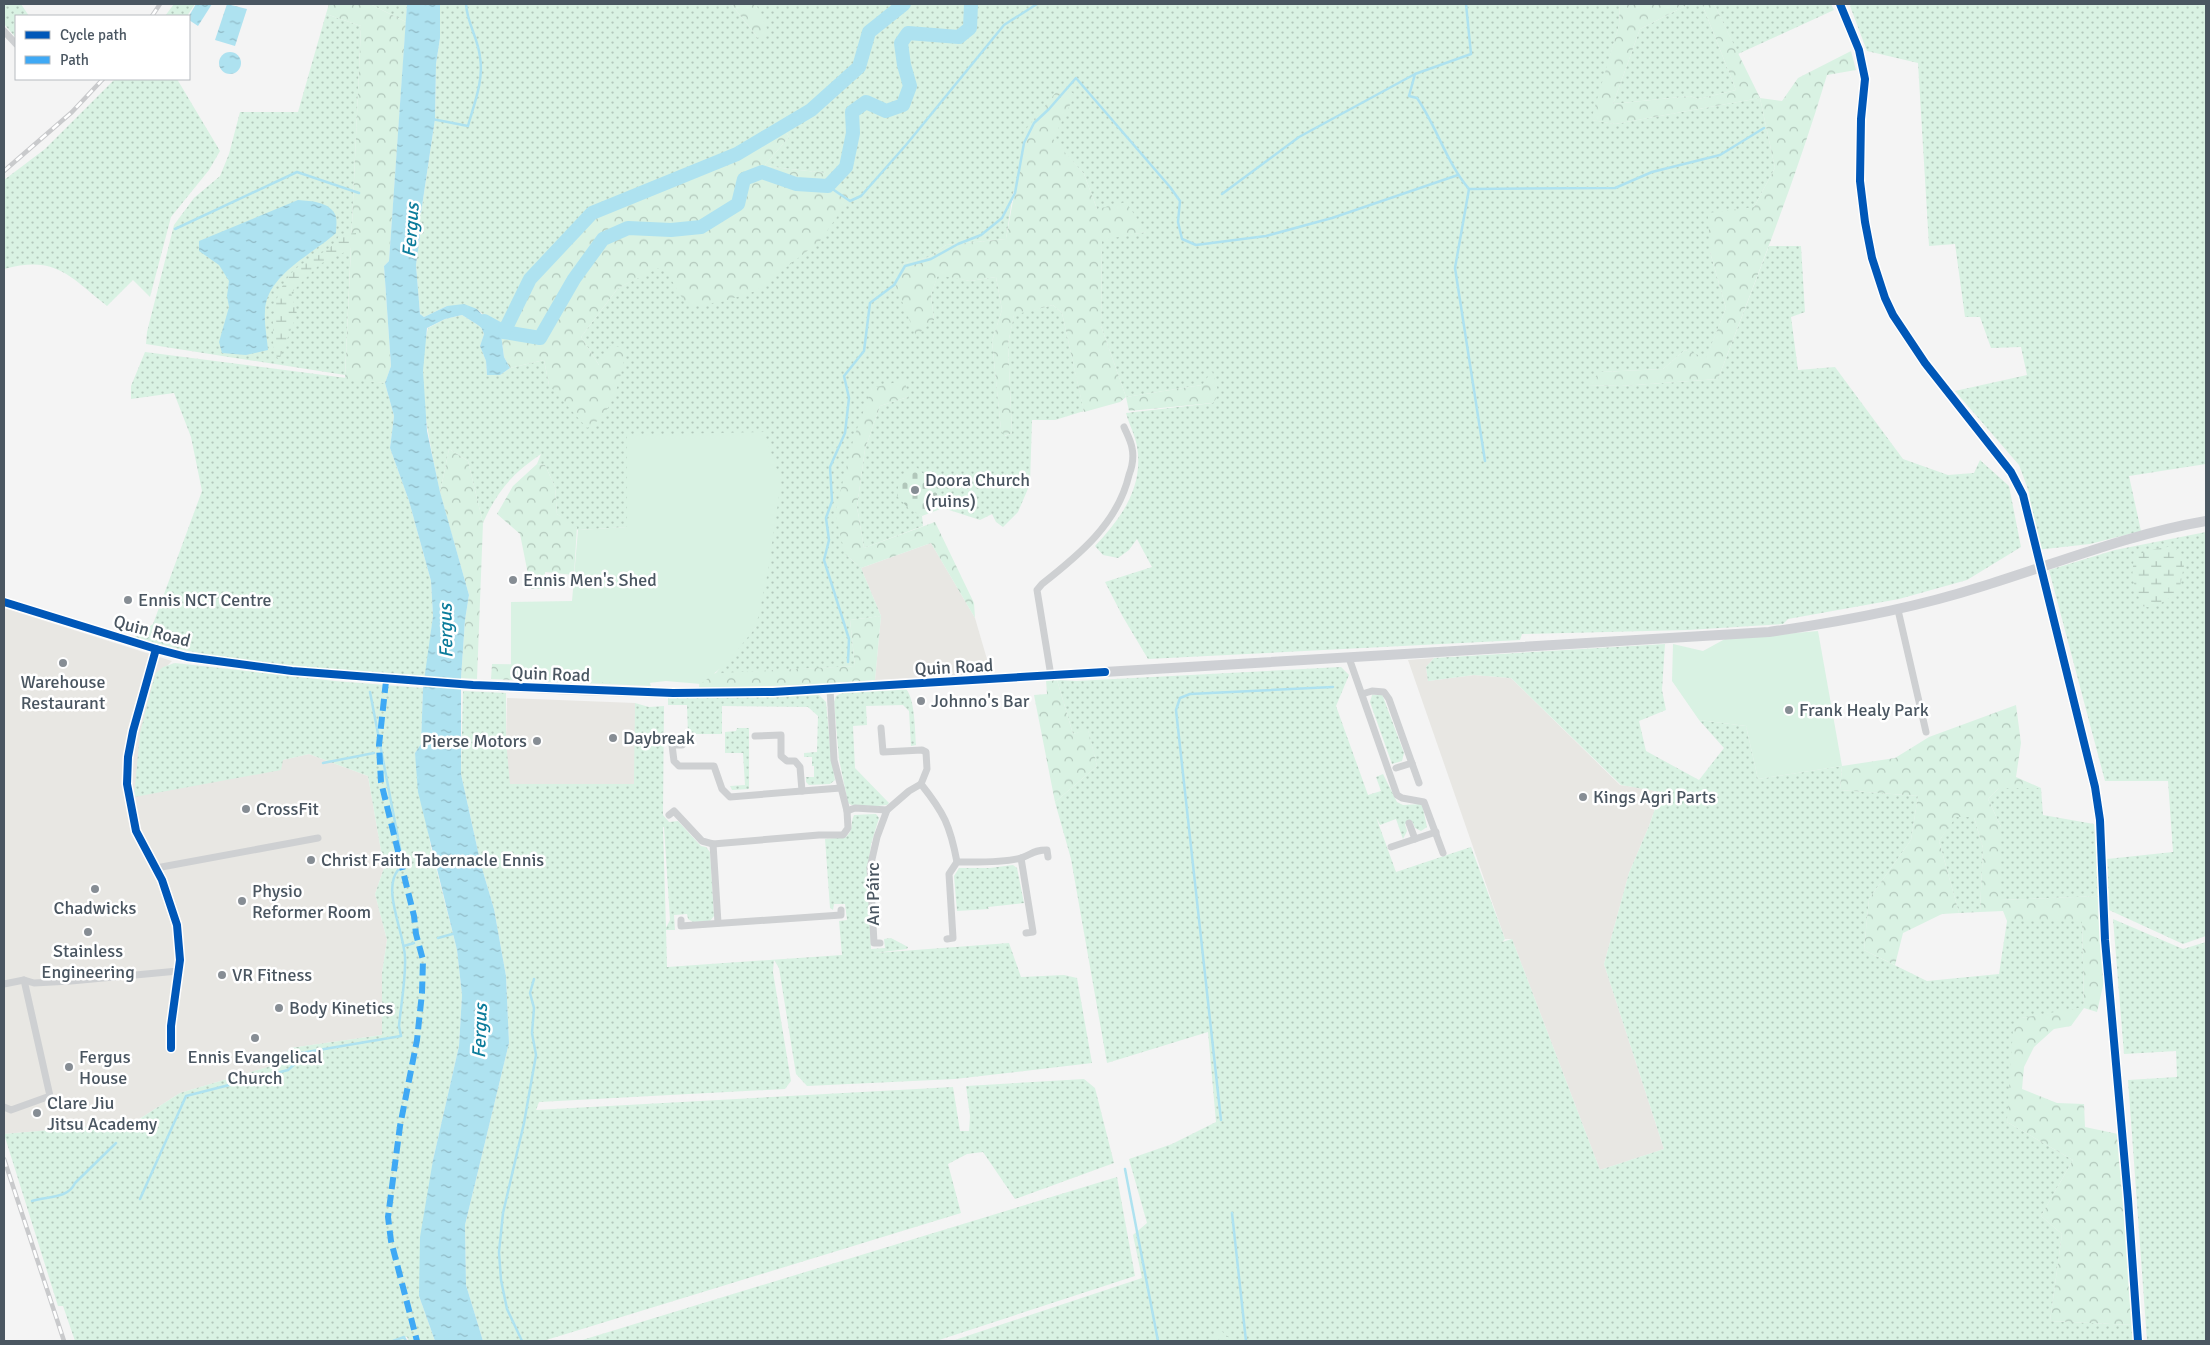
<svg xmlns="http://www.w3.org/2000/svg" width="2210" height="1345" viewBox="0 0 2210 1345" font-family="Signika,sans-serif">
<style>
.commercial{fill:#e8e7e3}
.grass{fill:url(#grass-dots);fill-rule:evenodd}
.forest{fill:url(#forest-crowns)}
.wetland{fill:url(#wetland-marsh)}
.cemetery{fill:url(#cemetery-stones)}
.pitch{fill:#d9f2e3}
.water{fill:url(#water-ripples)}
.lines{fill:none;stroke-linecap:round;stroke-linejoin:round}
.stream{stroke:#aee2f0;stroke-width:2.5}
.river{stroke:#aee2f0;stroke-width:14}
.street{stroke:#ced0d2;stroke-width:7}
.secondary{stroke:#ced0d4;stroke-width:10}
.rail-casing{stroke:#c9cacc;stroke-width:4.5}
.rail{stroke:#fff;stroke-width:2.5;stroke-dasharray:8;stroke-linecap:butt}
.quiet{stroke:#3fa9f5;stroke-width:6;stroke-dasharray:12 6;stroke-linecap:butt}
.cycleway-casing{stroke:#fff;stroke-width:11}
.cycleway{stroke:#0057b8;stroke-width:8}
.poi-dot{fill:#868d94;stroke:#fff;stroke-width:2}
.labels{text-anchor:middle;stroke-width:5;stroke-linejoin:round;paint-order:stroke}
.poi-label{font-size:18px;fill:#4a5661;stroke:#fff;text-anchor:start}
.street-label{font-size:18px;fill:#4a5661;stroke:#fff}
.water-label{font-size:19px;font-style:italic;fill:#0c7c9b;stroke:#fff}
</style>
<defs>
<pattern id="grass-dots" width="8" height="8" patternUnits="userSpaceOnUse" patternTransform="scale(1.25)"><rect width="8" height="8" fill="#d9f2e3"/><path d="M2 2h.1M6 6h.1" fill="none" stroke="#b2c7bb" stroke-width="1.8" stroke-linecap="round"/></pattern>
<pattern id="forest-crowns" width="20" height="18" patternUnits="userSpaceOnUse" patternTransform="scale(1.25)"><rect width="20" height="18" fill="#d9f2e3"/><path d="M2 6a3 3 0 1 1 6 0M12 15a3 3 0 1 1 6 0" fill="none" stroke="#b2c7bb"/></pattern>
<pattern id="wetland-marsh" width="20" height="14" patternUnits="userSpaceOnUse" patternTransform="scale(1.25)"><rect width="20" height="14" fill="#d9f2e3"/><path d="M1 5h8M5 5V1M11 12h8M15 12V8" fill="none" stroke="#b2c7bb"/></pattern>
<pattern id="cemetery-stones" width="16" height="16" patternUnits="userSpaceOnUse" patternTransform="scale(1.25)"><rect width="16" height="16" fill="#d9f2e3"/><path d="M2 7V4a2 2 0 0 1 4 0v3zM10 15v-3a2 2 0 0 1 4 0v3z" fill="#b2c7bb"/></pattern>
<pattern id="water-ripples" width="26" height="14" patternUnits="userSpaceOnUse" patternTransform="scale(1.25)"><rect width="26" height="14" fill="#aee2f0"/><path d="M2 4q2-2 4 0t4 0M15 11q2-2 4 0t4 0" fill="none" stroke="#90bac6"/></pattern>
</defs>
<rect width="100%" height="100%" fill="#f4f4f4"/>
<g class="commercial">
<polygon points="931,543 975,618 991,673 875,680 881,616 861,568"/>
<polygon points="4,608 172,661 156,677 283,760 309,754 368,776 384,868 375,894 387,940 382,973 382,1035 290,1048 278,1064 180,1093 133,1123 4,1134"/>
<polygon points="1434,658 1426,667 1428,681 1474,675 1511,678 1620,785 1661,791 1649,826 1629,873 1604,964 1664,1149 1600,1170 1512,939 1505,939 1408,660"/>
<polygon points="507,698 635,703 635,784 509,784 506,741"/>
</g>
<g class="grass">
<polygon points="4,4 21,4 29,16 16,16 16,38 4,24"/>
<polygon points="174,4 195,4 187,16 165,16"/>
<polygon points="370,4 407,4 406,22"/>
<path d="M440 4H731L758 38 756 4H1620L1619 25 1592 120 1615 124 1760 98 1775 168 1754 207 1710 252 1726 308 1706 359 1685 350 1663 369 1601 372 1588 385 1621 386 1718 379 1769 246H1801L1805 312 1791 317 1798 370 1835 367 1903 459 1948 475 1974 473 1980 460 2009 486 2021 547 1967 580 1899 599 1788 619 1783 624 1688 630 1522 634 1520 640 1148 659 1123 617 1105 582 1152 567 1137 539 1129 550 1118 558 1103 555 1095 546C1121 518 1144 488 1137 446 1135 435 1129 424 1126 413L1213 403 1202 385 1126 397 1101 326 1102 239 1146 232 1097 209 1084 174 1052 139 1074 95 1013 193 1006 239 946 245 929 257 902 264 934 320 931 295 938 274 970 281 996 277 1002 310 992 341 1001 429 1005 436 1012 433 1008 344 1014 314 1053 305 1062 313 1084 411 1055 420H1032L1030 484 1018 512 1003 527 996 522 992 514 980 520 943 508 932 482 909 508 922 516 923 526 864 548 857 507 865 449 880 406 908 397 872 388 845 554 861 568 881 616 850 620 855 666 715 674 756 627 628 435 627 527 578 530 557 514 555 487 545 465 537 464 541 454C512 474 497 491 483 523L468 461 449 449 440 493C430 442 414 379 428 328L445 319 462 315 481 327 484 334 480 346 486 361 487 375H500L510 368 544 360 549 385 599 365 581 337 618 288 663 265 826 173 764 166 789 137 783 127 530 279 504 332 477 309 447 306 424 317 420 314 416 265 421 228 415 218 421 213 435 119 436 64 440 38Z"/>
<polygon points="1689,4 1702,4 1736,90 1698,99 1690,96 1613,104 1640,29"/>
<polygon points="1714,4 1831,4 1834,10 1738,54"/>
<polygon points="1852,4 2206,4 2206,464 2129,476 2141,531 2090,544 2036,550 2029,492 2019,465 1955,391 2027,375 2021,347 1991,348 1980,317 1965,317 1955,244 1929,246 1918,63 1867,51 1850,6"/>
<polygon points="326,14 361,26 345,375 146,344 147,332 174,225 194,198 220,176 229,154 240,112 298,112"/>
<path d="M115 79H177L220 151 209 170 171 217 150 297 133 280 107 306C69 276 56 255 4 269V180L45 149Z"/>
<path d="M145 352 385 383 394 416 390 448 409 501 431 581 433 616 426 676C332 668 225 666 135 637L153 624 202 491 191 437 174 393 131 399V386Z"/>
<polygon points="2206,532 2206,936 2183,944 2109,910 2107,859 2173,852 2168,781 2105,781 2049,570 2115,550"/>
<polygon points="1665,644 1662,690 1666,710 1639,721 1646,751 1699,780 1724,748 1699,720 1746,726 1758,779 1842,766 1840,790 1918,796 1911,840 1869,899 1864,950 1927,981 1999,974 2007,921 2082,921 2084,1008 2021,1018 2007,1122 2073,1160 2041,1216 2062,1234 2050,1321 2132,1325 2133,1341 952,1341 1142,1278 1133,1235 1147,1223 1129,1159 1172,1144 1216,1122 1208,1032 1107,1063 1071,859 1055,802 1097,766 1088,730 1073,734 1057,680 1076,681 1341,667 1349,675 1336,706 1368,795 1381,791 1376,777 1383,774 1397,802 1403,805 1422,804 1427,827 1421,831 1415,828 1412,821 1405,824 1407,831 1403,839 1396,819 1380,825 1376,817 1396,872 1471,847 1505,939 1502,942 1512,939 1600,1170 1664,1149 1604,964 1629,873 1649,826 1661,792 1621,785 1511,678 1474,675 1428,681 1426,667 1434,658"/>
<polygon points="175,663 335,681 423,688 421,744 415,753 431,848 457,950 462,995 459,1046 433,1160 419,1296 435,1341 409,1341 407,1337 404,1337 406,1341 75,1341 63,1306 58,1306 4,1134 133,1123 180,1093 278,1064 290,1048 382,1035 382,973 387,940 375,894 384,868 368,776 309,754 283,760 281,770 134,797 140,733 153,682 156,673 163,667"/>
<path d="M906 689C915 699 915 731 916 745L911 746 909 711 903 705 866 706 867 725 853 726 855 768 889 803 887 805C875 806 857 810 848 803L839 759 834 702 836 696 842 693Z"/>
<path d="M463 691 506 693V741L510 784H634L635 703 649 707 664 706 663 815 669 822 678 821 701 846 706 847 710 852 714 916 710 921 693 922 688 919 687 914 674 915 675 930H666L667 967 842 955 839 921 847 920 845 904H834L833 910 830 908 825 839 846 837C854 830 850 823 854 815L876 814 879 818 871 844 868 869 871 949 885 948 884 939 891 938 908 947 907 949 875 953 1009 943 1021 977 1064 975 1077 978 1092 1063 955 1079 807 1086 796 1074 779 968 774 960 773 972 791 1081 785 1089 539 1102 536 1110 953 1087 960 1131H969L970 1116 966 1086 1084 1079 1095 1088 1114 1163 1015 1199 983 1152 967 1154 948 1164 961 1213 543 1341H483L466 1285 465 1225 509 1043 506 976 494 909 481 865 461 774ZM664 827 670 920 666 928 663 827Z"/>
<polygon points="1382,694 1404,753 1402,761 1392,764 1370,702 1372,695"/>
<polygon points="819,695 826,702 831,756 835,780 830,784 809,785 806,782 806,777 814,777 814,766 812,766 812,757 804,757 804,753 817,752 818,716 808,707 722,706 722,734 688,734 687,705 668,705 668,698"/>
<polygon points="737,728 749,728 749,789 732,790 730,786 745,785 743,753 725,753 725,732 736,731"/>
<polygon points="1999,788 2041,788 2043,815 2094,824 2100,896 2001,900 2001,827 1988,799"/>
<polygon points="1955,817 1974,817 1983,848 1980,912 1959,913 1939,841"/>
<polygon points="1013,865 1017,868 1024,903 988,907 989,909 957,911 954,876 959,868 990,868"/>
<polygon points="2113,919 2183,949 2206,942 2206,1341 2147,1341 2128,1080 2177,1077 2176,1051 2124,1054"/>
<polygon points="1117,1177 1135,1276 936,1341 579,1341"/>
</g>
<g class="forest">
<polygon points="329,4 370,4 406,22 389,261 384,266 391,366 385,383 345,379 361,26 326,14"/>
<polygon points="731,4 756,4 768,31 758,38"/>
<path d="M1620 4H1689L1640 29 1613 104 1690 96 1698 99 1736 90 1702 4H1714L1760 98 1782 101 1798 78 1851 51 1856 70 1827 75C1796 179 1756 279 1718 379L1621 386 1587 385 1600 372 1663 369 1685 350 1706 358 1726 308 1710 252 1708 213 1754 207 1775 168 1760 98 1615 124 1591 120 1619 25Z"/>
<polygon points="1062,85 1075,95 1053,139 1084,174 1097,209 1126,202 1146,232 1102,240 1101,326 1126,397 1202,385 1212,371 1219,394 1213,403 1129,411 1126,397 1120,402 1084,412 1062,313 1053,305 1014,315 1008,344 1012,433 1004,436 1001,430 992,341 1002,310 996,277 970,281 938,275 931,295 934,320 916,336 893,279 902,264 929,257 946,245 1006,239 1026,129"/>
<path d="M783 127 789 137 764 166 826 173 853 194 820 241 756 291 721 302 687 306 663 266 618 288 581 337 599 365 610 345 627 349C619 378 616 413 587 428L549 385 544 360 510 368 504 357 500 327 504 332 530 279 592 213 737 154Z"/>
<polygon points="905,380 908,397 880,406 865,449 857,507 864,548 935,522 974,603 975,618 931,543 861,568 845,554 835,513 854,437 872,388"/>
<polygon points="449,449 468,461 483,523 477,679 461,678 465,620 469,595 440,493"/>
<polygon points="537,464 545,465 555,487 557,514 577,527 574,575 545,572 545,589 531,589 520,534 497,514 513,486"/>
<polygon points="881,616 875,680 806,685 699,688 700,674 855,666 850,620"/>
<polygon points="492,664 600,666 646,673 651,686 491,679"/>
<polygon points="1046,680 1057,680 1073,734 1088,729 1097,766 1055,802 1034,695 1047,694"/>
<polygon points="2016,705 2021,743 2016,777 2041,788 1999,788 1988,799 2001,827 2001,900 2100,896 2105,977 2097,1012 2084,1008 2071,1026 2054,1029 2034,1047 2024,1067 2022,1089 2057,1103 2084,1104 2085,1127 2118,1134 2132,1325 2050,1321 2062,1234 2041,1216 2073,1160 2007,1122 2013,1028 2021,1018 2084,1007 2082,921 2007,921 2003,911 1980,912 1983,848 1974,817 1956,817 1939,841 1959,913 1942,914 1903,933 1895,965 1864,950 1869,899 1911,840 1918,796 1840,790 1842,766 1895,758 1929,737"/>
</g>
<g class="wetland">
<path d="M356 233 355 244 347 251 320 264 291 293 297 314 279 360C272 351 273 339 273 327 272 304 282 277 302 264 317 255 333 250 340 234Z"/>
<polygon points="2174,546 2185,560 2179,592 2153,608 2142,606 2132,578 2134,556 2155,549"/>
<polygon points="1218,1328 1233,1341 1209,1341"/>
</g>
<path class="cemetery" d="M916 467 932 482 943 508 922 516 909 509 897 496C899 481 899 472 916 467Z"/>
<g class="pitch">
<polygon points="764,432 781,482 768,571 756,627 727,663 701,684 666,681 640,684 511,679 511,602 572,601 578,530 627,527 627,435"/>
<polygon points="1818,631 1842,766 1758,779 1746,726 1699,720 1672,681 1673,644 1703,651 1725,639"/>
</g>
<g class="water">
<polygon points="196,4 212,4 198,26 189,20 189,16"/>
<polygon points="227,4 247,9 235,46 215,40"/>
<polygon points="407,4 440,4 440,38 436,64 435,119 421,213 416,218 421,228 416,265 420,314 424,317 447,306 464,304 477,309 487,320 500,327 504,357 510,368 500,375 487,375 486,361 480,346 484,334 481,327 462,315 445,319 427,328 423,371 427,431 440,492 469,595 465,620 461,678 461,774 481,865 494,909 506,976 509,1043 465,1225 466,1285 483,1341 435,1341 419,1296 420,1237 433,1160 459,1046 462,995 457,950 418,792 415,753 421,744 423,688 433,616 431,581 409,501 390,448 394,416 385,383 391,366 384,266 389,261"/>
<circle cx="230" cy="63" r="11"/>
<path d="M298 200C311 201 332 202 336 217 337 222 336 229 336 233 313 254 266 275 265 311 264 324 267 337 268 350L246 355 222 353 219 342 229 307 227 296 229 281 219 265 199 251V241Z"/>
</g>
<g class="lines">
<g class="stream">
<path d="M1415 74 1409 96 1417 98C1437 127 1446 162 1469 189L1615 188 1652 172 1720 155 1764 128"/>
<path d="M432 119 468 126C474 104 484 80 480 57 478 38 467 23 466 4"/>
<polyline points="828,186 850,201 861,196 906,145 1004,25 1037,4"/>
<polyline points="1469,189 1455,268 1485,461"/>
<polyline points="1222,194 1299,137 1415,74 1471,54 1466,4"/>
<polyline points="175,229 297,172 359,193"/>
<polyline points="848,662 849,639 824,560 829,540 826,518 832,501 830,467 845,433 849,398 844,376 864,351 870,303 894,285 905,266 931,259 958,244 981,235 1002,218 1015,193 1024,143 1034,123 1049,109 1076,78 1170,187 1180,201 1178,222 1182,239 1196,245 1266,236 1332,218 1458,175"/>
<polyline points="370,692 403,864"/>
<polyline points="323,763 374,753"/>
<polyline points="438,938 456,933"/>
<polyline points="404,946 414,943"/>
<path d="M301 1053 401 1036 399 1026C401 1004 406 979 405 957 404 932 382 890 398 870"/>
<polyline points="1221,1120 1176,710 1180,698 1190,694 1333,687"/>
<polyline points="1125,1169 1158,1341"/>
<polyline points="140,1199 186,1096 288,1070 296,1063"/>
<path d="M32 1201C47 1196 68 1199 75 1183L116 1143"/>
<polyline points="1232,1213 1246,1341"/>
<polyline points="393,1341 404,1337 406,1341"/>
<polyline points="522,1341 507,1309 501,1280 499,1252 503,1213 524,1123 536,1055 532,1033 534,1008 530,993 534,979"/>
</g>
<g class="river">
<polyline points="484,321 504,332 540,338 574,279 603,239 628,228 671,230 701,227 738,204 744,179 762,172 796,184 828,186 846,167 853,133 852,112 866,102 886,111 903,105 910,86 904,65 901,43 908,33 959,37 970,28 971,4"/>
<polyline points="504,332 530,279 592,213 737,154 811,110 859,67 869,32 904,4"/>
</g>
<g class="street">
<polyline points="4,31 16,44"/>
<polyline points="1898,610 1926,732"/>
<polyline points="156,649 133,731 128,757 127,784 136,831 162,880 177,925 180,960 171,1026 171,1048"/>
<polyline points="1349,658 1397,795 1402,798 1424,802 1443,853"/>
<path d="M1051 676 1037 590 1042 584C1079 555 1118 523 1129 475 1132 467 1134 457 1132 448 1131 441 1127 434 1124 427"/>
<polyline points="1362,694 1372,691 1384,692 1389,699 1419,783"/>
<polyline points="881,728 883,752 922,750 926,752 927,769 921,784"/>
<polyline points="755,736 781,735 781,756 787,761 795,761 800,767 802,791 841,788"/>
<polyline points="682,745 672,745 674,761 679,766 714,766 722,789 730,797 802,791"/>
<polyline points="1396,768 1412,763"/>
<path d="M887 810 909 791 921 784C944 813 950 825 957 862"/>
<polyline points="847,811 855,808 887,810 877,837 870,868 874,943 880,943"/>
<polyline points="669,815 674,811 702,841 713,844 819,835 843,835 848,828 847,811 834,760 830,689"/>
<polyline points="1409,823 1415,839"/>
<polyline points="713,844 718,923"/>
<polyline points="1391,847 1436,832"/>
<polyline points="1021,858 1033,932 1026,933"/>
<polyline points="156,868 318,838"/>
<polyline points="681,920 681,926 841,915 841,910"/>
<path d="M947 939 953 938 949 874 957 862C976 862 1003 863 1021 858 1032 854 1034 850 1047 850L1048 857"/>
<polyline points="4,984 24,980 34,983 71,981 178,971"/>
<polyline points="4,1107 11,1110 50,1096 24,980"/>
</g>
<g class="secondary">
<polyline points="1840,4 1859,50 1865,79 1861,119 1860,181 1865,222 1872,258 1885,298 1893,315 1925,363 2011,472 2023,495 2095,787 2100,820 2105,940 2128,1199 2138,1341"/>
<path d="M4 602 156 649 187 657 292 671 473 685 577 690 673 693 773 692 1769 632C1840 622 1911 609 1980 587 2055 564 2129 534 2206 521"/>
</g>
<g class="rail-casing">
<g id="rail">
<polyline points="152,16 160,4"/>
<polyline points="4,171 72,112 103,79"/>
<polyline points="4,1159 64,1341"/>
</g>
</g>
<use href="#rail" class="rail"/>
<polyline class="quiet" points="386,681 379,745 381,782 414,916 416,934 423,960 422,993 417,1040 400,1126 388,1217 391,1241 417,1341"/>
<g class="cycleway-casing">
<g id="cycleway">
<polyline points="1840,4 1859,50 1865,79 1861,119 1860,181 1865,222 1872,258 1885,298 1893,315 1925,363 2011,472 2023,495 2095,787 2100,820 2105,940 2128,1199 2138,1341"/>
<polyline points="4,602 156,649 187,657 292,671 473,685 673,693 773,692 1105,672"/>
<polyline points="156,649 133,731 128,757 127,784 136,831 162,880 177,925 180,960 171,1026 171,1048"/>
</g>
</g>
<use href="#cycleway" class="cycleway"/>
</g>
<g class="poi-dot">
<circle cx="915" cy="490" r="5"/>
<circle cx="513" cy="580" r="5"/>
<circle cx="128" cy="600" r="5"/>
<circle cx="63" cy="663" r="5"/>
<circle cx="921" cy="701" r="5"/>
<circle cx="1789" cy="710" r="5"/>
<circle cx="613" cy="738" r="5"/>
<circle cx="537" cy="741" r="5"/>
<circle cx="1583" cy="797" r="5"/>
<circle cx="246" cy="809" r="5"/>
<circle cx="311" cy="860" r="5"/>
<circle cx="95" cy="889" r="5"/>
<circle cx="242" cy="901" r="5"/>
<circle cx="88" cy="932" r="5"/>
<circle cx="222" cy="975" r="5"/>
<circle cx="279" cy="1008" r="5"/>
<circle cx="255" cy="1038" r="5"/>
<circle cx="69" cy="1067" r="5"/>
<circle cx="37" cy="1113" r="5"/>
</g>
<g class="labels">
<g class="poi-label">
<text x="925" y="486">Doora Church<tspan x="925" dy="21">(ruins)</tspan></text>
<text x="523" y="586">Ennis Men's Shed</text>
<text x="138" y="606">Ennis NCT Centre</text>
<text x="63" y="688" text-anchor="middle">Warehouse<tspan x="63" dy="21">Restaurant</tspan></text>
<text x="931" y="707">Johnno's Bar</text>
<text x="1799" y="716">Frank Healy Park</text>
<text x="623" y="744">Daybreak</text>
<text x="527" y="747" text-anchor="end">Pierse Motors</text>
<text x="1593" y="803">Kings Agri Parts</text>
<text x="256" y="815">CrossFit</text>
<text x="321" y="866">Christ Faith Tabernacle Ennis</text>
<text x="252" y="897">Physio<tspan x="252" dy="21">Reformer Room</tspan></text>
<text x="95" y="914" text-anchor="middle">Chadwicks</text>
<text x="88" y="957" text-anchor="middle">Stainless<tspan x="88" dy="21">Engineering</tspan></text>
<text x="232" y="981">VR Fitness</text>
<text x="289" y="1014">Body Kinetics</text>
<text x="79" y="1063">Fergus<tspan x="79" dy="21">House</tspan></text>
<text x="255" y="1063" text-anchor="middle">Ennis Evangelical<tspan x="255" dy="21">Church</tspan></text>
<text x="47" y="1109">Clare Jiu<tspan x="47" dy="21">Jitsu Academy</tspan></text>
</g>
<g class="street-label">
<text transform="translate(152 631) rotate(15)" y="6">Quin Road</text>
<text transform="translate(954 667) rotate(-3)" y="6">Quin Road</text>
<text transform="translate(551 674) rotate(2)" y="6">Quin Road</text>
<text transform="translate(873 894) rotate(-90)" y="6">An Páirc</text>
</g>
<g class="water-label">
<text transform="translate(410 230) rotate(-86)" y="7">Fergus</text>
<text transform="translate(445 631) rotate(-91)" y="7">Fergus</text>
<text transform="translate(479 1031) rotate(-88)" y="7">Fergus</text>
</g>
</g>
<rect width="2210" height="1345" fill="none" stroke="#4a5661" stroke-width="10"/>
<rect x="15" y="15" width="175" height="65" fill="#ffffff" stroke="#b7bbc0"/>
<rect x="25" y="31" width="25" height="8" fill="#0057b8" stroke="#b7bbc0"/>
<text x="60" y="40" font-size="15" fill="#4a5661">Cycle path</text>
<rect x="25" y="56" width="25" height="8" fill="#3fa9f5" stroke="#b7bbc0"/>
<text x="60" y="65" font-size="15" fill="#4a5661">Path</text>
</svg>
